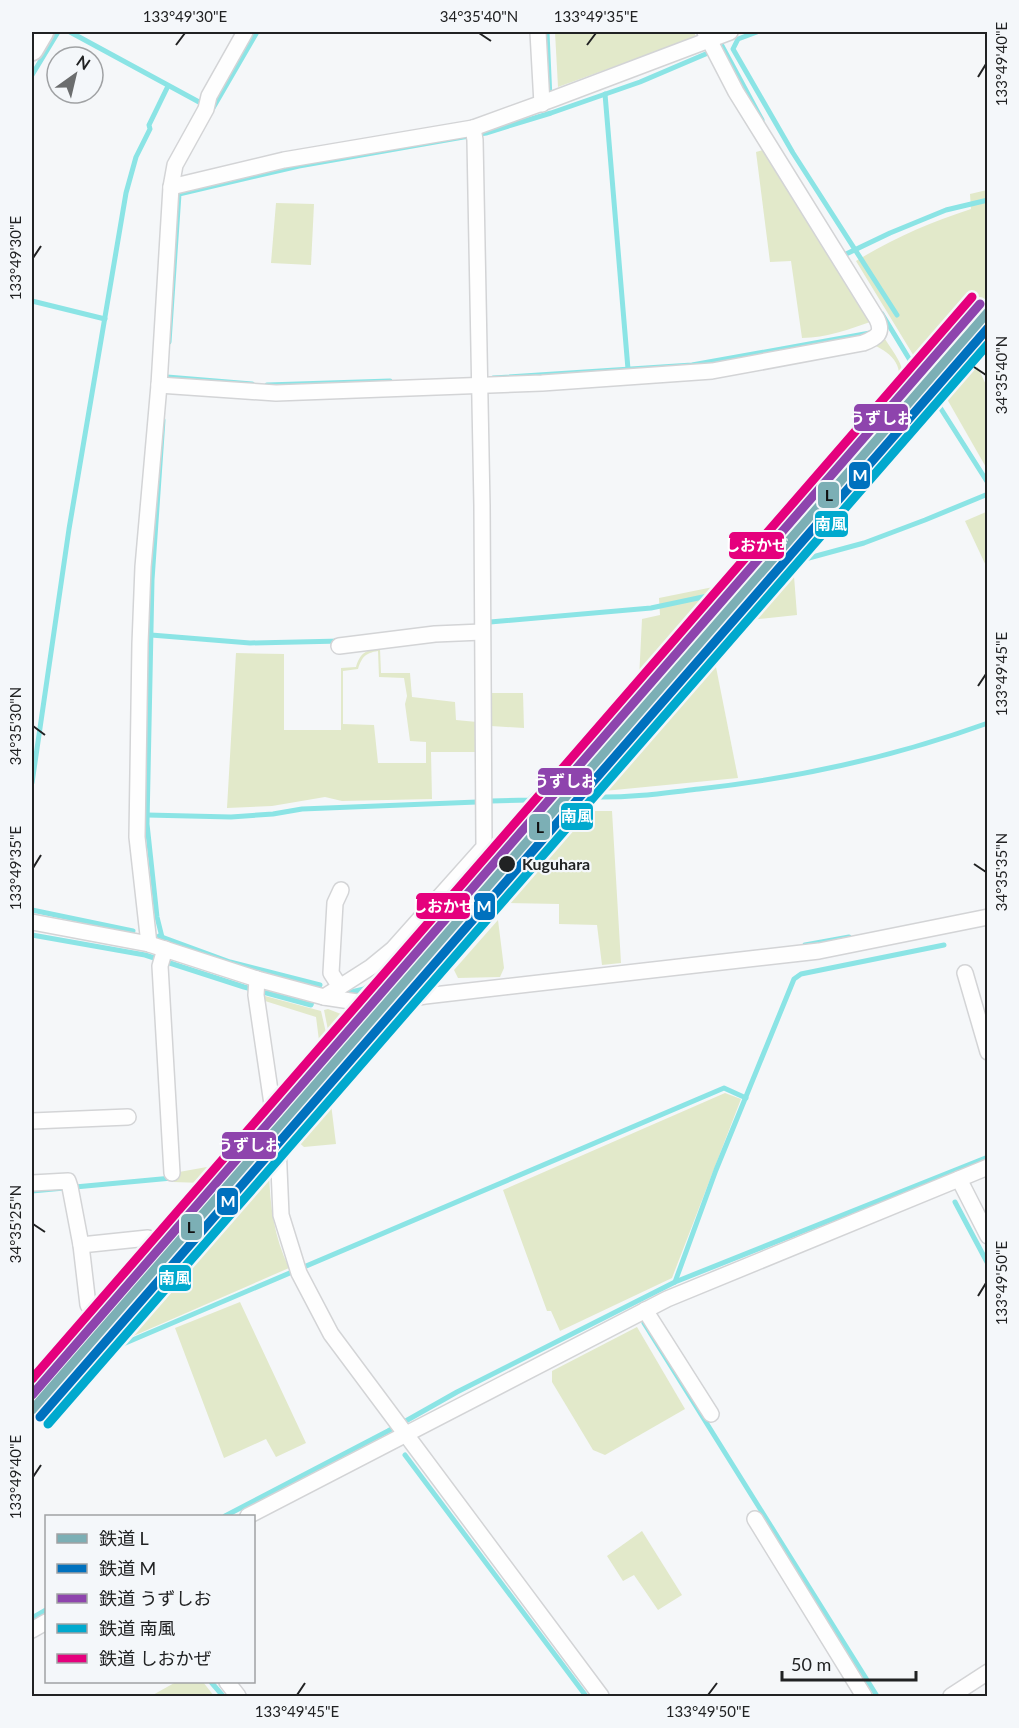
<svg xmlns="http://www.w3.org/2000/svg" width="1019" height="1728" viewBox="0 0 1019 1728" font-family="Lato,'Noto Sans JP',sans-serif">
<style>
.green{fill:#e2e9ca;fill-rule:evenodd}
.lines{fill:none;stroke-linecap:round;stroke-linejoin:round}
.stream{stroke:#8be4e5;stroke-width:5}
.street-casing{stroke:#d3d4d6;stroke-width:18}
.secondary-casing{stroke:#d3d4d6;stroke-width:26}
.street{stroke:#fefefe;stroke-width:15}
.secondary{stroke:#fefefe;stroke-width:22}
.rail-1-casing{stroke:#f4f7fa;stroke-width:14}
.rail-2-casing{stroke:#f4f7fa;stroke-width:14}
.rail-3-casing{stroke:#f4f7fa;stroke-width:14}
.rail-4-casing{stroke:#f4f7fa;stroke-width:14}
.rail-5-casing{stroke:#f4f7fa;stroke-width:14}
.rail-1{stroke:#7cafb5;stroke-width:9}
.rail-2{stroke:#0071be;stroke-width:9}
.rail-3{stroke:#8e44ad;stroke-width:9}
.rail-4{stroke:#00a9ce;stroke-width:9}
.rail-5{stroke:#e5007d;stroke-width:9}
.ticks{fill:none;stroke:#212223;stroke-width:2}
.stop-dot{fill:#212223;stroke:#f4f7fa;stroke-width:2}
.labels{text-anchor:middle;stroke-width:4.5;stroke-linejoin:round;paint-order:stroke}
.stop-label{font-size:16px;font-weight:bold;fill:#212223;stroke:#f4f7fa;text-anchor:start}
.line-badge{stroke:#f4f7fa;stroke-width:2}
.badge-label{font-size:16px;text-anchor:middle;font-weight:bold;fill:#fff}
.pale-badge-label{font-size:16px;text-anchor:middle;font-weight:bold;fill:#111}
.neatline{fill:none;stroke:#212223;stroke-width:2}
.ticks-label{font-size:15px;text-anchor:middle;fill:#212223}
</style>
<rect width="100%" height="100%" fill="#f5f7f9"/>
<g class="green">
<polygon points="555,32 694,32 696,37 558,87"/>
<path d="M763 150 873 321C850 329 826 338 802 338L791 261 770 262 756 152Z"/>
<path d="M987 190V299L923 371 856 261C894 238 928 223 971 209L970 194Z"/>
<polygon points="276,203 314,204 311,265 271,263"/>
<path d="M885 339C900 362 907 369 903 397L808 506 799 505 897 392C904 366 895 355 872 344Z"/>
<polygon points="973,357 987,387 987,469 943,392"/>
<polygon points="986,512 988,514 987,568 965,521"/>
<polygon points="784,525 791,527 679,656 646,681 639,679 642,619 660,615 659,598 728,584 771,537"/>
<polygon points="786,575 794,576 797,615 749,620"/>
<path d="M380 648 381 673H410L412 697 455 702 456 720 477 722V752H431L432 799 342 801 325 797 272 806 227 808 236 653 284 654V730H341V668L356 667C360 653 366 650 380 648ZM378 651 379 677 404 678 407 696 405 704 410 741 426 742V763H378L374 725 343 724V671L358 669C362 657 365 653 378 651Z"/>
<polygon points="715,662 738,778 604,791"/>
<polygon points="489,693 523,693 524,728 491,726"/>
<polygon points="585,811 612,811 621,963 602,965 597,925 559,924 559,904 507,903"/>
<polygon points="498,920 504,968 500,977 458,978 454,970"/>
<polygon points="265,996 321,1011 330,1050 284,1106 280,1104 274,1073 278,1085 283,1089 320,1048 316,1017 265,1001"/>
<polygon points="328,1009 359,1021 332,1050 324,1010"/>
<polygon points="725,1093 741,1099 672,1278 560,1331 551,1311 547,1311 503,1190"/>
<polygon points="330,1096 336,1144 304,1147 294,1138"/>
<polygon points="218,1165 203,1183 173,1182 179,1172"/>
<path d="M269 1172C270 1206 274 1237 289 1268L115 1344 255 1180 260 1184Z"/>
<polygon points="240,1302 306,1443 276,1457 266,1439 224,1458 175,1328"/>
<polygon points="637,1327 685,1409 605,1455 593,1450 552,1382 552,1371"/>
<polygon points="642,1531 682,1595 658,1610 634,1575 623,1581 607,1556"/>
<polygon points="176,1682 203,1682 214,1696 151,1696"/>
</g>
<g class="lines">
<g class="stream">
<polyline points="70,32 199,102 213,108 257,32"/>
<polyline points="547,32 550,99"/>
<polyline points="757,32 738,39 733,49 793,153 897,315"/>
<polyline points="721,44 762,120"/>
<polyline points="32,75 58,32"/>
<polyline points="605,94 628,369"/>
<polyline points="844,255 890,233 946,210 988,200"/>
<polyline points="32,301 105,319"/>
<polyline points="882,314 919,375"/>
<polyline points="169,342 179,194 299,166 486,133 551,113 640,82 722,47"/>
<polyline points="167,377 252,384"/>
<polyline points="493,378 692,365 870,333"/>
<polyline points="267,385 390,381"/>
<polyline points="936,401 988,483"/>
<polyline points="794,562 864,543 925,520 988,494"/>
<polyline points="490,622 651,608 717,594"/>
<polyline points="151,635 250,643 341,641"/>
<polyline points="32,783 69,529 126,193 136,157 150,129 149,125 168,86"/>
<path d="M595 797C630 798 664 793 699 789 798 778 894 757 988 723"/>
<polyline points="491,801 529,800 557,770 566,776"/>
<polyline points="147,815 231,817 273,814 302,809 477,802"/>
<polyline points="32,910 133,931"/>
<polyline points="32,935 145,955 244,987 311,1005 312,1002"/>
<polyline points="159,936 230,962 320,985"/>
<polyline points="162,937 157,917 147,824 152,580 163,420"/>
<polyline points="805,945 849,937"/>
<polyline points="347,993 364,989 391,969 397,973"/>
<polyline points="32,1191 172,1178"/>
<polyline points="955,1202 988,1264"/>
<polyline points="675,1282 716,1170 794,979 801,974 944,945"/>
<polyline points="644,1323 877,1696"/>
<polyline points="109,1350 724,1088 746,1098"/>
<polyline points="405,1455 586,1696"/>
<polyline points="225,1516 388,1431 457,1392 675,1282 988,1157"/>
<polyline points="32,1618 46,1610"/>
<polyline points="211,1682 223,1696"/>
</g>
<g class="street-casing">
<g id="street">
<polyline points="538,32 542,104"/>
<polyline points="171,187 284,160 473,128 553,99 730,32"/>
<path d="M159 385 276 393 542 383 712 371 863 343C876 338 884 334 877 319L736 92 705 32"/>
<polyline points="339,646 435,634 482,632"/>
<polyline points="32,922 149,944 257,979 324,997 371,967 393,949 484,847 482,506 475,140 473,128"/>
<polyline points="149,944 137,837 140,644 143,567 159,385 171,187 175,165 206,109 209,96 245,32"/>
<polyline points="165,949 160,966 172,1173"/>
<polyline points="965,973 988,1052"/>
<polyline points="257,979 256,995 278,1145 281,1215 299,1273 331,1334 601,1696"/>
<polyline points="340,987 331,973 335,903 341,890"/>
<polyline points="324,997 357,1002 386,1002 425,996 819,951 988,917"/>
<polyline points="32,1121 128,1117"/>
<polyline points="959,1179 988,1236"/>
<polyline points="32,1183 68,1181 70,1187 81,1245 88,1305"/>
<polyline points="81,1245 148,1238"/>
<polyline points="645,1310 711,1414"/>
<polyline points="248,1516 667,1299 988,1167"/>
<polyline points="755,1519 864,1696"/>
<polyline points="32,1630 46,1622"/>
<polyline points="227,1682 238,1696"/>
<polyline points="951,1696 988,1672"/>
</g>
</g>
<g class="secondary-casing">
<polyline id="secondary" points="32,49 42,32"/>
</g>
<use href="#street" class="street"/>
<use href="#secondary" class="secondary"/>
<g class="rail-1-casing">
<polyline id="rail-1" points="32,1410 988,312"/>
</g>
<g class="rail-2-casing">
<polyline id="rail-2" points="40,1417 988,328"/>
</g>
<g class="rail-3-casing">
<polyline id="rail-3" points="32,1395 980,304"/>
</g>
<g class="rail-4-casing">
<polyline id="rail-4" points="48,1424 988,344"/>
</g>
<g class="rail-5-casing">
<polyline id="rail-5" points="32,1379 972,297"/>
</g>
<use href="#rail-1" class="rail-1"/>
<use href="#rail-2" class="rail-2"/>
<use href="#rail-3" class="rail-3"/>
<use href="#rail-4" class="rail-4"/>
<use href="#rail-5" class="rail-5"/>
</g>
<path class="ticks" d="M479 33 491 41M176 45 185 33M587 45 596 33M978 77 986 64M33 258 41 246M974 367 986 375M978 686 986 674M33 726 45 735M974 864 986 872M33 868 41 855M33 1224 45 1232M978 1296 986 1283M33 1477 41 1465M297 1695 305 1683M708 1695 717 1683"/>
<circle class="stop-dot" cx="507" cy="864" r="9"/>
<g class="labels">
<g class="stop-label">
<text x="522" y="870">Kuguhara</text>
</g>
</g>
<g class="line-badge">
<rect x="853" y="403" width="56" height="29" rx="6" fill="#8e44ad"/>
<rect x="848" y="461" width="23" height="29" rx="6" fill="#0071be"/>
<rect x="817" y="481" width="23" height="28" rx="6" fill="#7cafb5"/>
<rect x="814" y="510" width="35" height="28" rx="6" fill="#00a9ce"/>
<rect x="728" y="531" width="57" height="29" rx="6" fill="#e5007d"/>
<rect x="537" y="767" width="56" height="29" rx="6" fill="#8e44ad"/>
<rect x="560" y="802" width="34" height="29" rx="6" fill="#00a9ce"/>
<rect x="528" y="813" width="23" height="28" rx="6" fill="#7cafb5"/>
<rect x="415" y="892" width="56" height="28" rx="6" fill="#e5007d"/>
<rect x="473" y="892" width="23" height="29" rx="6" fill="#0071be"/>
<rect x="221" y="1131" width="56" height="29" rx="6" fill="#8e44ad"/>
<rect x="216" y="1187" width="23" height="29" rx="6" fill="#0071be"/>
<rect x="180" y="1213" width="23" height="28" rx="6" fill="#7cafb5"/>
<rect x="158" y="1264" width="34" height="28" rx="6" fill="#00a9ce"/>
</g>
<g class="badge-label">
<text x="881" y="424">うずしお</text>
<text x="860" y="481">M</text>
<text x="831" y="530">南風</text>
<text x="756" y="551">しおかぜ</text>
<text x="565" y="787">うずしお</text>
<text x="577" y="822">南風</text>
<text x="443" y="912">しおかぜ</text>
<text x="484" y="912">M</text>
<text x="249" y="1151">うずしお</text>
<text x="228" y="1207">M</text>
<text x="175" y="1284">南風</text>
</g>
<g class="pale-badge-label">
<text x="829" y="501">L</text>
<text x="540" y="833">L</text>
<text x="191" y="1233">L</text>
</g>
<rect width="1019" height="1728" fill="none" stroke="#f4f7fa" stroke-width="66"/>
<rect x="45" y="1515" width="210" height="168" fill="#f4f7fa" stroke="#a0a2a4" stroke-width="1.5"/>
<rect x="57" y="1534" width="30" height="9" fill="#7cafb5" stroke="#a0a2a4" stroke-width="1.5"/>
<text x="99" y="1545" font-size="18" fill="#212223">鉄道 L</text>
<rect x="57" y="1564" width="30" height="9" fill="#0071be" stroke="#a0a2a4" stroke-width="1.5"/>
<text x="99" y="1575" font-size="18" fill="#212223">鉄道 M</text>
<rect x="57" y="1594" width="30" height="9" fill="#8e44ad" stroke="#a0a2a4" stroke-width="1.5"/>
<text x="99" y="1605" font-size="18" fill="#212223">鉄道 うずしお</text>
<rect x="57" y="1624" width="30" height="9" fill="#00a9ce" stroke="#a0a2a4" stroke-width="1.5"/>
<text x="99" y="1635" font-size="18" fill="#212223">鉄道 南風</text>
<rect x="57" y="1654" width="30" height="9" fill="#e5007d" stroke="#a0a2a4" stroke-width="1.5"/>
<text x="99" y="1665" font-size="18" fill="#212223">鉄道 しおかぜ</text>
<g transform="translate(75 75) rotate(34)"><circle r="28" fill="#f4f7fa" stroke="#a0a2a4" stroke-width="1.5"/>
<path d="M0-4.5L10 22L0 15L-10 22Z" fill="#6b6d6e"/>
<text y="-9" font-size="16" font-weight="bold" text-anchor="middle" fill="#212223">N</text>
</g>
<path d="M782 1671v9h134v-9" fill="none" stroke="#212223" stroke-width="3"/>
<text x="791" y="1671" font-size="18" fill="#212223" stroke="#f4f7fa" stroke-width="4.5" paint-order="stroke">50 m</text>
<rect x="33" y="33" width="953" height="1662" class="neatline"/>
<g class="ticks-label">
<text x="185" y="22">133°49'30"E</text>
<text x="479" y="22">34°35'40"N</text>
<text x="596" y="22">133°49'35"E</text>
<text transform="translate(1002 64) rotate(-90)" y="5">133°49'40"E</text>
<text transform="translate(16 258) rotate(-90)" y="5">133°49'30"E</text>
<text transform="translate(1002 375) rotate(-90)" y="5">34°35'40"N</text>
<text transform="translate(1002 674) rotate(-90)" y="5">133°49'45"E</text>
<text transform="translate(16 726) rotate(-90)" y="5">34°35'30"N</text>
<text transform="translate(16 868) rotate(-90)" y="5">133°49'35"E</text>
<text transform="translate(1002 872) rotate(-90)" y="5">34°35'35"N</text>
<text transform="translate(16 1224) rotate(-90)" y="5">34°35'25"N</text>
<text transform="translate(1002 1283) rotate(-90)" y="5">133°49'50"E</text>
<text transform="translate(16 1477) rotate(-90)" y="5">133°49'40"E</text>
<text x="297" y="1717">133°49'45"E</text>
<text x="708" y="1717">133°49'50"E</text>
</g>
</svg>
